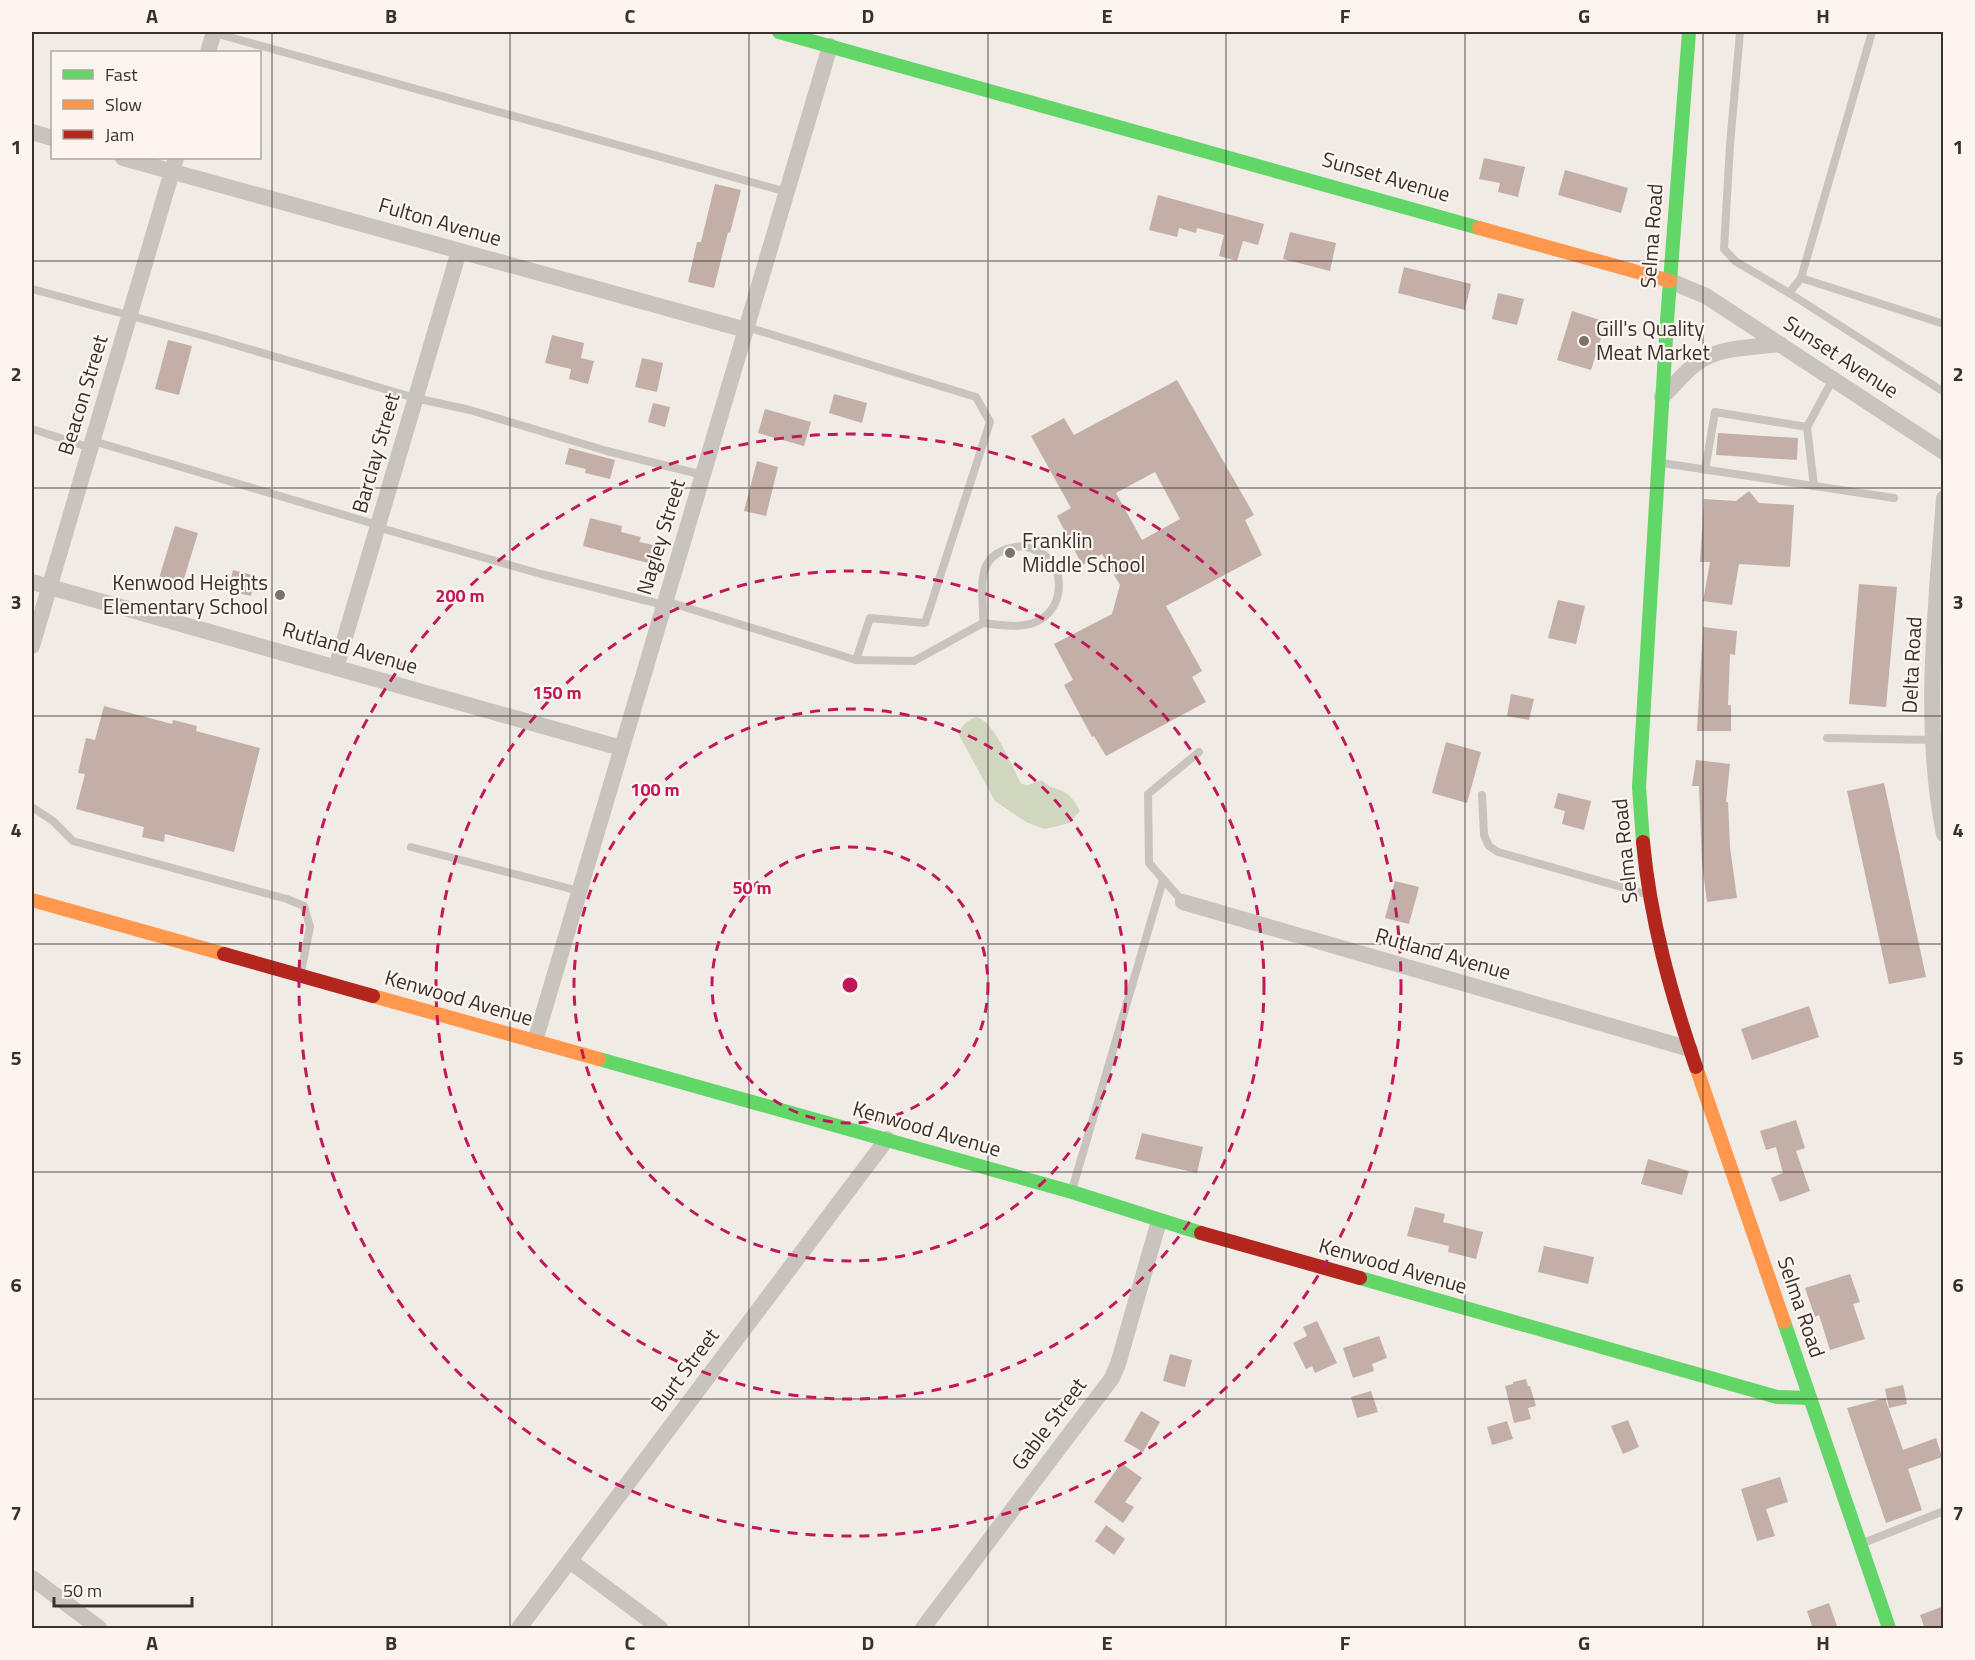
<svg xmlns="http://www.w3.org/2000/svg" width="1975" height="1660" viewBox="0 0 1975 1660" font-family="'Titillium Web',sans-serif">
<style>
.green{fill:#d1d6bf}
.building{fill:#c3afa7;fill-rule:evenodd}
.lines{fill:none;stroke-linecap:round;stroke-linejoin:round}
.lane{stroke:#c9c3be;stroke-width:8}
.street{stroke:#c9c3be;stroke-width:16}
.fast{stroke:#63d668;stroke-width:14}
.slow{stroke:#ff974d;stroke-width:14}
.jam{stroke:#b3261e;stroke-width:14}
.grid{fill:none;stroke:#3b302b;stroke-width:1.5;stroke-opacity:0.55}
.ring{fill:none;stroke:#c2185b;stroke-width:3;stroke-dasharray:10 8}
.poi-dot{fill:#7a716c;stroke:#fbf5ee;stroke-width:2}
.labels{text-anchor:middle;stroke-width:4.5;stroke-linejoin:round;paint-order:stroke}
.street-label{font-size:21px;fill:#3b302b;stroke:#fbf5ee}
.poi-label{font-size:21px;fill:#3b302b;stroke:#fbf5ee;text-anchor:start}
.centre{fill:#c2185b;stroke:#fbf5ee;stroke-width:3}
.ring-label{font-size:18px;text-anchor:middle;font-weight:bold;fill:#c2185b;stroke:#fbf5ee;stroke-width:4.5;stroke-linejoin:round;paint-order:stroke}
.neatline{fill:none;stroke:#3b302b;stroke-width:2}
.grid-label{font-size:20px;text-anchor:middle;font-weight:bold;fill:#3b302b}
</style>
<rect width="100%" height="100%" fill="#f0ebe5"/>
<path class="green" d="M976 717C995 721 1012 767 1021 784L1028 785 1042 780C1051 790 1053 786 1064 792 1072 796 1076 804 1080 811L1069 823 1054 827 1044 829 1026 822 995 801 959 735C961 725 967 721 976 717Z"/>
<g class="building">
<polygon points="1484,158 1525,167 1518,197 1498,192 1500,183 1479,179"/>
<polygon points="1565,170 1628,188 1621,213 1558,195"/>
<polygon points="715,184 741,190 730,233 728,232 714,288 688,282 697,242 701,242"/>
<polygon points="1158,195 1264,224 1258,245 1243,241 1237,261 1219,256 1224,235 1197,228 1196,233 1179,228 1177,237 1149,230"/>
<polygon points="1290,232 1336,243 1330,271 1283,259"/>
<polygon points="1404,267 1471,284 1465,310 1398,293"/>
<polygon points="1498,293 1524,299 1517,325 1492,319"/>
<polygon points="1572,311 1606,322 1591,370 1557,360"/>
<polygon points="552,335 584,343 581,358 594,361 588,384 569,379 571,369 545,363"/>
<polygon points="168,340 192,346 179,395 155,389"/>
<polygon points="642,358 663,363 657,392 635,387"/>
<path d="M1177 380 1254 515 1245 520 1262 555 1166 606 1202 671 1192 677 1206 702 1106 756 1094 736 1092 737 1064 685 1073 680 1054 644 1112 614 1120 585 1102 554 1082 565 1057 516 1071 508 1031 436 1064 418 1074 435ZM1155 472 1180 519 1142 540 1116 493Z"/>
<polygon points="834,394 867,403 862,423 829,413"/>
<polygon points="653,403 670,407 665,427 648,422"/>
<polygon points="765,409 811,422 804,446 758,433"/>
<polygon points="1718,433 1798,438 1797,460 1716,455"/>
<polygon points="569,448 615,460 610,479 585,473 586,469 565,464"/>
<polygon points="757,461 778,467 766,516 744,511"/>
<polygon points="1749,491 1759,503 1794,505 1790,567 1739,564 1732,605 1703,601 1710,562 1700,562 1704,499 1736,501"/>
<polygon points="590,518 622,526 621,532 641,537 639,542 653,545 648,563 583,546"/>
<polygon points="175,526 198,533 182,585 159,578"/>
<polygon points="233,570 256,576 251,596 228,591"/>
<polygon points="1859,584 1897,587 1886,707 1849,704"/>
<polygon points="1558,600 1585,606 1576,644 1548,638"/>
<polygon points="1703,627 1737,631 1735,655 1730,654 1728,705 1731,705 1731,731 1697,731"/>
<polygon points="1511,694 1534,699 1529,720 1507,716"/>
<polygon points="104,706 172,724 173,720 197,726 196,731 260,748 234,852 165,834 164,842 142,837 144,827 76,809 85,774 78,773 86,738 95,740"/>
<polygon points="1446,742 1481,752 1467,803 1432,793"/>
<polygon points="1696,760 1730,764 1726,802 1728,802 1730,847 1737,898 1707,902 1702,863 1699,786 1692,786"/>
<polygon points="1884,783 1926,977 1889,984 1847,791"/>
<polygon points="1558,793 1591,801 1584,830 1562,824 1565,811 1554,808"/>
<polygon points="1395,881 1419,887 1409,924 1385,918"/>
<polygon points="1809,1006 1819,1037 1752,1060 1741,1029"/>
<polygon points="1796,1120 1805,1148 1796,1151 1810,1191 1780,1202 1771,1178 1783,1173 1776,1147 1766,1150 1760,1131"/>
<polygon points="1142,1133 1203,1147 1197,1173 1135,1159"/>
<polygon points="1648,1159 1689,1171 1682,1195 1641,1184"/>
<polygon points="1415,1207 1445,1214 1443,1222 1483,1232 1476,1259 1448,1252 1449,1246 1407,1236"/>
<polygon points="1544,1246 1594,1257 1588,1284 1538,1272"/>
<polygon points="1850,1274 1860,1302 1853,1304 1865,1339 1830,1350 1819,1315 1815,1317 1805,1288"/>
<polygon points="1317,1321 1337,1363 1315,1373 1312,1366 1306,1369 1293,1343 1307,1336 1303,1327"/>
<polygon points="1379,1336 1387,1358 1372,1364 1374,1371 1353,1378 1343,1348"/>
<polygon points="1170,1354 1192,1360 1185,1387 1163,1381"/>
<polygon points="1526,1379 1528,1386 1530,1386 1536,1406 1528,1408 1531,1419 1514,1423 1505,1386 1513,1384 1513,1382"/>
<polygon points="1903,1385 1907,1404 1889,1408 1885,1389"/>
<polygon points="1371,1391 1378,1412 1357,1418 1351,1397"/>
<polygon points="1885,1398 1903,1450 1936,1438 1942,1457 1908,1469 1922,1510 1886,1523 1847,1408"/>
<polygon points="1141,1411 1160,1422 1143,1452 1124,1441"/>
<polygon points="1628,1420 1639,1447 1623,1454 1611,1426"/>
<polygon points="1507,1421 1513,1439 1492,1445 1487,1427"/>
<polygon points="1121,1463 1142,1478 1125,1502 1134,1507 1123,1523 1094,1502"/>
<polygon points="1780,1477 1788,1502 1766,1509 1775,1536 1757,1541 1741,1489"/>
<polygon points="1106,1525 1125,1539 1114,1555 1095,1541"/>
<polygon points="1829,1603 1838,1629 1813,1629 1807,1611"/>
<polygon points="1944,1606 1944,1629 1925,1629 1920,1615"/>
</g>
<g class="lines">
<g class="lane">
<polyline points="211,32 787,192"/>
<polyline points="1740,32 1730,145 1724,249 1735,261 1789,293 1944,392"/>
<polyline points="1801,278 1944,324"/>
<polyline points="32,289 205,336 415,398 470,410 607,451 703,475"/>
<polyline points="1789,293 1801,278 1872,32"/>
<polyline points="1807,427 1814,486"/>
<polyline points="32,429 91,448"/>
<polyline points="93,441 378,525"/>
<polyline points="1662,463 1894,498"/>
<polyline points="1705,470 1715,412 1807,427 1833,379"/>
<polyline points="377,527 541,574 664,605"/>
<path d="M1023 546C1032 549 1041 551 1048 558 1066 577 1061 609 1038 621 1022 629 999 625 983 623 984 586 971 551 1023 546Z"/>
<polyline points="665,601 856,660 870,618 925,623 990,422 976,397 747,327"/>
<polyline points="856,660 914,661 983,623"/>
<polyline points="1827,738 1932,740"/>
<polyline points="1482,795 1484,835 1489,846 1498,852 1646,894"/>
<polyline points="32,807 53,821 73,841 287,899 304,906 310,927 301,972"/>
<polyline points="411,847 579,891"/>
<polyline points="1183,902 1149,863 1148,794 1199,752"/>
<polyline points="1072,1190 1163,880"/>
<polyline points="1863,1543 1944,1511"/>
</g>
<g class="street">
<polyline points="208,52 214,32"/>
<polyline points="32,132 52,138"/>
<polyline points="123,158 746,330"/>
<polyline points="1670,281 1706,296 1944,452"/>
<path d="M1662 397C1674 386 1684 372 1697 363 1720 346 1752 348 1780 344"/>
<path d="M1944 498C1936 608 1922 725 1944 834"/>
<polyline points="32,582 621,748"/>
<polyline points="32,646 176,158"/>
<polyline points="336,668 459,251"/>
<polyline points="1183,902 1690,1049"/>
<polyline points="535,1041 830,46"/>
<polyline points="570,1561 660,1628"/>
<polyline points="32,1578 99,1628"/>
<polyline points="519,1628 887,1139"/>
<polyline points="923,1628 1112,1378 1118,1364 1159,1221"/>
</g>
<g class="fast">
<polyline points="779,32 1479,228"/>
<polyline points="1643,842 1639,787 1667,321 1689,32"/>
<polyline points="599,1059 1072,1192 1201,1233"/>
<polyline points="1360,1278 1777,1397 1810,1398"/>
<polyline points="1784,1322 1889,1628"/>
</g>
<g class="slow">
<polyline points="1479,228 1670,281"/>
<polyline points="32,900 224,954"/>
<polyline points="373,996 599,1059"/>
<polyline points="1696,1067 1784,1322"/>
</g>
<g class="jam">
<path d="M1643 842C1650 919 1671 994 1696 1067"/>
<polyline points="224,954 373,996"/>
<polyline points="1201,1233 1360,1278"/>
</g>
</g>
<path class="grid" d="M272 32V1628M510 32V1628M749 32V1628M988 32V1628M1226 32V1628M1465 32V1628M1703 32V1628M32 261H1944M32 488H1944M32 716H1944M32 944H1944M32 1172H1944M32 1399H1944"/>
<g class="ring">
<circle cx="850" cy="985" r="138"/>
<circle cx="850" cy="985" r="276"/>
<circle cx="850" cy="985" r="414"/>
<circle cx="850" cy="985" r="551"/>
</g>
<g class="poi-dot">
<circle cx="1584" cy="341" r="6"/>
<circle cx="1010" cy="553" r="6"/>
<circle cx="280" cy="595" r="6"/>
</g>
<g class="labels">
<g class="street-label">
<text transform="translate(1386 177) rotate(16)" y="7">Sunset Avenue</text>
<text transform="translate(440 222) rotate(16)" y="7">Fulton Avenue</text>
<text transform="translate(1652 236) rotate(-86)" y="7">Selma Road</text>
<text transform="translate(1841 357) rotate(33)" y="7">Sunset Avenue</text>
<text transform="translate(83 395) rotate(-73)" y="7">Beacon Street</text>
<text transform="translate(376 453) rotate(-74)" y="7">Barclay Street</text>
<text transform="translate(661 537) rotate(-73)" y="7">Nagley Street</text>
<text transform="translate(350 648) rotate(16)" y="7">Rutland Avenue</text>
<text transform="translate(1912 665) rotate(-87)" y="7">Delta Road</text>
<text transform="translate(1625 851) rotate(-96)" y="7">Selma Road</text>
<text transform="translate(1443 954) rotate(16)" y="7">Rutland Avenue</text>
<text transform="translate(459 998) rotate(16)" y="7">Kenwood Avenue</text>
<text transform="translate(927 1129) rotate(16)" y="7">Kenwood Avenue</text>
<text transform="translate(1393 1266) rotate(16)" y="7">Kenwood Avenue</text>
<text transform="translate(1801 1307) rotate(71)" y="7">Selma Road</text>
<text transform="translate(685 1370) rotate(-53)" y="7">Burt Street</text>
<text transform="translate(1049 1424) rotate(-53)" y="7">Gable Street</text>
</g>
<g class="poi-label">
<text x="1596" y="336">Gill's Quality<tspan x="1596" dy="24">Meat Market</tspan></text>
<text x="1022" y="548">Franklin<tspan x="1022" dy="24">Middle School</tspan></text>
<text x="268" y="590" text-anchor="end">Kenwood Heights<tspan x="268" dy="24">Elementary School</tspan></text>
</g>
</g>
<circle cx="850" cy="985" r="9" class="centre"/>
<g class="ring-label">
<text x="460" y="602">200 m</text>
<text x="557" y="699">150 m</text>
<text x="655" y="796">100 m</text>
<text x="752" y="894">50 m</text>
</g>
<rect width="1975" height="1660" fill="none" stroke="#fbf5ee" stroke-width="66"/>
<rect x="51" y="51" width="210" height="108" fill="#fbf5ee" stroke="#aea6a0" stroke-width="1.5"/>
<rect x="63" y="70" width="30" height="9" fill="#63d668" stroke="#aea6a0" stroke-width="1.5"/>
<text x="105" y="81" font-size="18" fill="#3b302b">Fast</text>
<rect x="63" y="100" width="30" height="9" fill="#ff974d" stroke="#aea6a0" stroke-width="1.5"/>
<text x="105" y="111" font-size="18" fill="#3b302b">Slow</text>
<rect x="63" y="130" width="30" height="9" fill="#b3261e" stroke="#aea6a0" stroke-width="1.5"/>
<text x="105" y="141" font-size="18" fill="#3b302b">Jam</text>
<path d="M54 1597v9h138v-9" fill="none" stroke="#3b302b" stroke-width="3"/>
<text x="63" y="1597" font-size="18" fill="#3b302b" stroke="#fbf5ee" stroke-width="4.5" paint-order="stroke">50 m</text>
<rect x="33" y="33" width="1909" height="1594" class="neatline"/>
<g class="grid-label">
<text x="152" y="23">A</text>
<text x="391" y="23">B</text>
<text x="630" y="23">C</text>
<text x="868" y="23">D</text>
<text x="1107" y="23">E</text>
<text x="1345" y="23">F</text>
<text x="1584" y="23">G</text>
<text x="1823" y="23">H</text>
<text x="16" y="154">1</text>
<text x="1958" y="154">1</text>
<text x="16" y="381">2</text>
<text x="1958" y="381">2</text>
<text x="16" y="609">3</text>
<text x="1958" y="609">3</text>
<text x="16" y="837">4</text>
<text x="1958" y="837">4</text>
<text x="16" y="1065">5</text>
<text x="1958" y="1065">5</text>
<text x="16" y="1292">6</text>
<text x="1958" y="1292">6</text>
<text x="16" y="1520">7</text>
<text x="1958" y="1520">7</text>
<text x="152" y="1650">A</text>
<text x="391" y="1650">B</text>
<text x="630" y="1650">C</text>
<text x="868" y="1650">D</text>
<text x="1107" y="1650">E</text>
<text x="1345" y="1650">F</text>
<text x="1584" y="1650">G</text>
<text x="1823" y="1650">H</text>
</g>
</svg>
